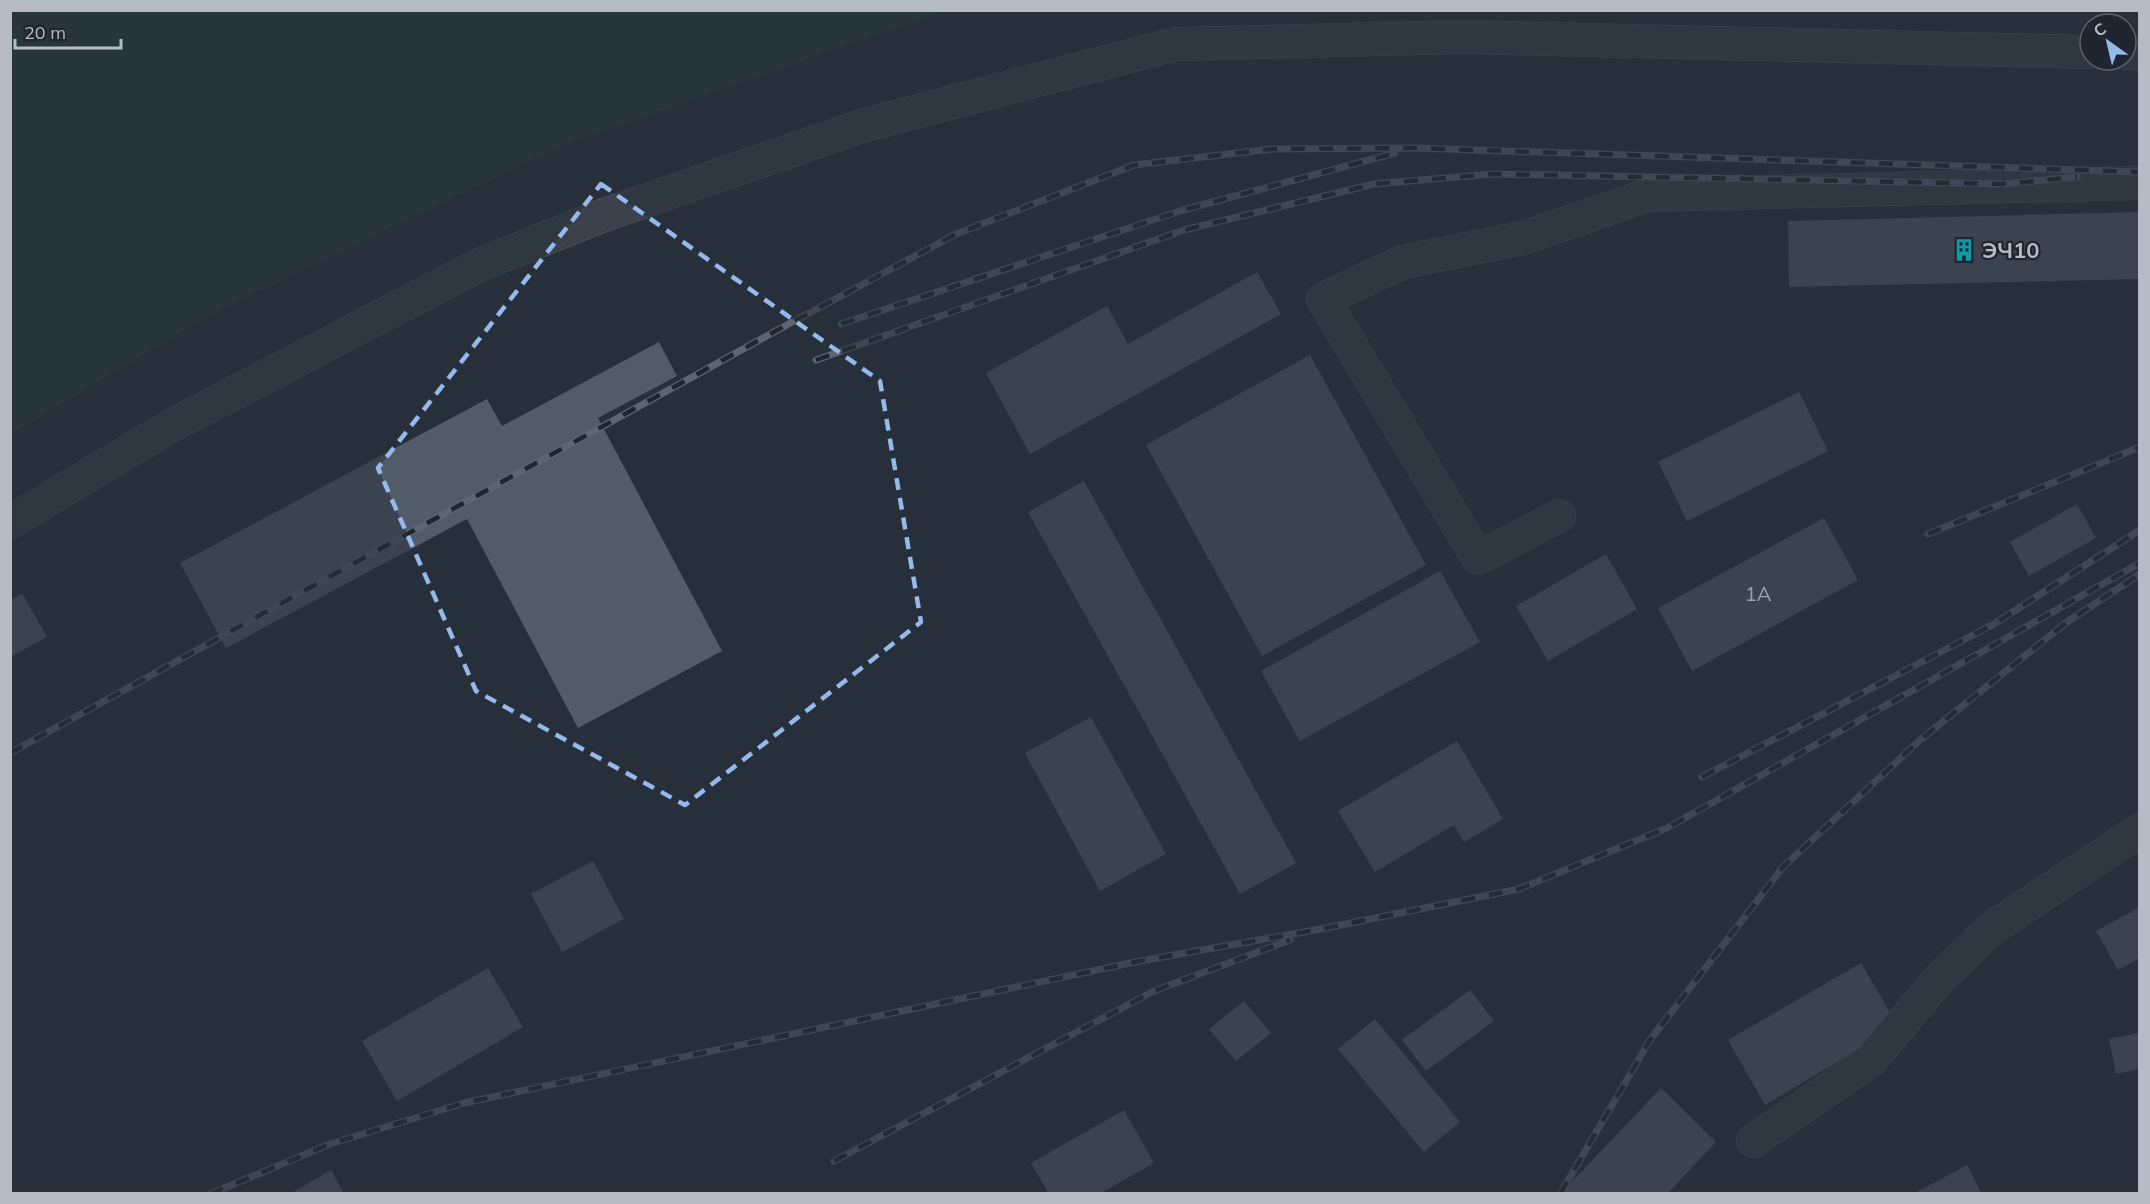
<svg xmlns="http://www.w3.org/2000/svg" width="2150" height="1204" viewBox="0 0 2150 1204" font-family="Mulish,sans-serif">
<style>
.green{fill:#2b3d3d}
.building{fill:#525b68}
.lines{fill:none;stroke-linecap:round;stroke-linejoin:round}
.minor-casing{stroke:#585f68;stroke-width:34}
.tertiary-casing{stroke:#585f68;stroke-width:34}
.minor{stroke:#3a414a;stroke-width:33}
.tertiary{stroke:#3a414a;stroke-width:33}
.rail-casing{stroke:#5c6571;stroke-width:7}
.rail{stroke:#1f262f;stroke-width:4.5;stroke-dasharray:14;stroke-linecap:butt}
.marked{fill:none;stroke:#95b9eb;stroke-width:4.5;stroke-dasharray:12 8;stroke-linejoin:round}
.labels{text-anchor:middle;stroke-width:4.5;stroke-linejoin:round;paint-order:stroke}
.number-label{font-size:20px;fill:#9ca4ae}
.poi-label{font-size:22px;font-weight:bold;fill:#b5bcc6;stroke:#1f262f;text-anchor:start}
</style>
<rect width="100%" height="100%" fill="#262f3a"/>
<polygon class="green" points="10,11 11,10 944,11 561,146 214,313 11,434"/>
<g class="building">
<polygon points="2140,212 2140,279 1789,287 1788,221"/>
<polygon points="1257,272 1281,314 1030,454 986,373 1107,306 1128,344"/>
<polygon points="659,342 677,376 598,418 722,651 578,728 467,519 226,648 180,563 487,399 502,426"/>
<polygon points="1310,355 1426,565 1262,656 1146,445"/>
<polygon points="1799,392 1828,451 1687,521 1658,462"/>
<polygon points="1084,481 1296,863 1240,894 1028,512"/>
<polygon points="2077,504 2096,538 2029,576 2010,542"/>
<polygon points="1824,518 1858,580 1692,671 1658,608"/>
<polygon points="1606,554 1637,609 1548,661 1516,606"/>
<polygon points="1440,571 1480,642 1300,741 1261,671"/>
<polygon points="22,593 47,637 10,657 10,600"/>
<polygon points="1091,717 1166,854 1100,891 1025,753"/>
<polygon points="1457,741 1503,819 1464,842 1454,825 1375,872 1338,811"/>
<polygon points="593,861 624,919 562,952 531,894"/>
<polygon points="2140,907 2140,958 2118,970 2096,931"/>
<polygon points="1861,963 1898,1026 1765,1105 1728,1040"/>
<polygon points="488,968 523,1027 397,1101 362,1041"/>
<polygon points="1470,990 1494,1021 1426,1071 1402,1040"/>
<polygon points="1244,1001 1271,1033 1236,1061 1209,1029"/>
<polygon points="1375,1019 1460,1122 1424,1152 1338,1049"/>
<polygon points="2140,1033 2140,1069 2116,1074 2109,1039"/>
<polygon points="1661,1088 1716,1142 1667,1194 1560,1194"/>
<polygon points="1124,1110 1154,1163 1099,1194 1049,1194 1031,1163"/>
<polygon points="1967,1165 1982,1194 1913,1194"/>
<polygon points="331,1170 344,1194 290,1194"/>
</g>
<g class="lines">
<g class="minor-casing">
<g id="minor">
<polyline points="1559,516 1478,558 1323,299 1403,262 1523,238 1648,195 2140,183"/>
<polyline points="1753,1141 1871,1060 1940,978 1992,928 2140,830"/>
</g>
</g>
<g class="tertiary-casing">
<g id="tertiary">
<polyline points="2126,53 2140,54"/>
<polyline points="10,522 171,426 479,265 604,215 865,125 1176,44 1462,37 2090,52"/>
</g>
</g>
<use href="#minor" class="minor"/>
<use href="#tertiary" class="tertiary"/>
<g class="rail-casing">
<g id="rail">
<polyline points="841,324 1183,210 1395,153"/>
<polyline points="816,360 1184,230 1374,184 1493,174 2004,184 2077,177"/>
<polyline points="1928,534 2140,447"/>
<polyline points="10,753 772,333 956,234 1134,165 1271,149 1416,148 2140,172"/>
<polyline points="1702,777 1994,624 2140,530"/>
<polyline points="834,1161 1154,991 1290,940"/>
<polyline points="210,1194 330,1144 464,1103 1140,961 1321,929 1519,889 1667,828 2140,563"/>
<polyline points="1560,1194 1650,1040 1783,867 1920,740 2067,622 2140,574"/>
</g>
</g>
<use href="#rail" class="rail"/>
</g>
<path d="M0 0H2150V1204H0ZM601 184 880 381 921 622 685 805 476 691 378 468Z" fill="#262f3a" fill-opacity=".55" fill-rule="evenodd"/>
<path class="marked" d="M601 184 880 381 921 622 685 805 476 691 378 468Z"/>
<defs>
<g id="building-bare" transform="scale(1.8)"><path d="M-4-6H4V6H1V3H-1V6H-4ZM-2.5-4.3h1.7v1.8h-1.7ZM.8-4.3h1.7v1.8H.8ZM-2.5-1h1.7V.8h-1.7ZM.8-1h1.7V.8H.8Z" fill="#0f9aa8" stroke="#1f262f" stroke-width="2.5" paint-order="stroke"/></g>
</defs>
<g fill-rule="evenodd">
<use href="#building-bare" x="1964" y="250"/>
</g>
<g class="labels">
<g class="number-label">
<text x="1758" y="601">1А</text>
</g>
<g class="poi-label">
<text x="1982" y="258">ЭЧ10</text>
</g>
</g>
<rect width="2150" height="1204" fill="none" stroke="#b5bcc6" stroke-width="24"/>
<g transform="translate(2108 42) rotate(326)"><circle r="28" fill="#1f262f" stroke="#5b626b" stroke-width="1.5"/>
<path d="M0-4.5L10 22L0 15L-10 22Z" fill="#95b9eb"/>
<text y="-9" font-size="16" font-weight="bold" text-anchor="middle" fill="#b5bcc6">С</text>
</g>
<path d="M15 39v9h106v-9" fill="none" stroke="#b5bcc6" stroke-width="3"/>
<text x="24" y="39" font-size="18" fill="#b5bcc6" stroke="#1f262f" stroke-width="4.5" paint-order="stroke">20 m</text>
</svg>
